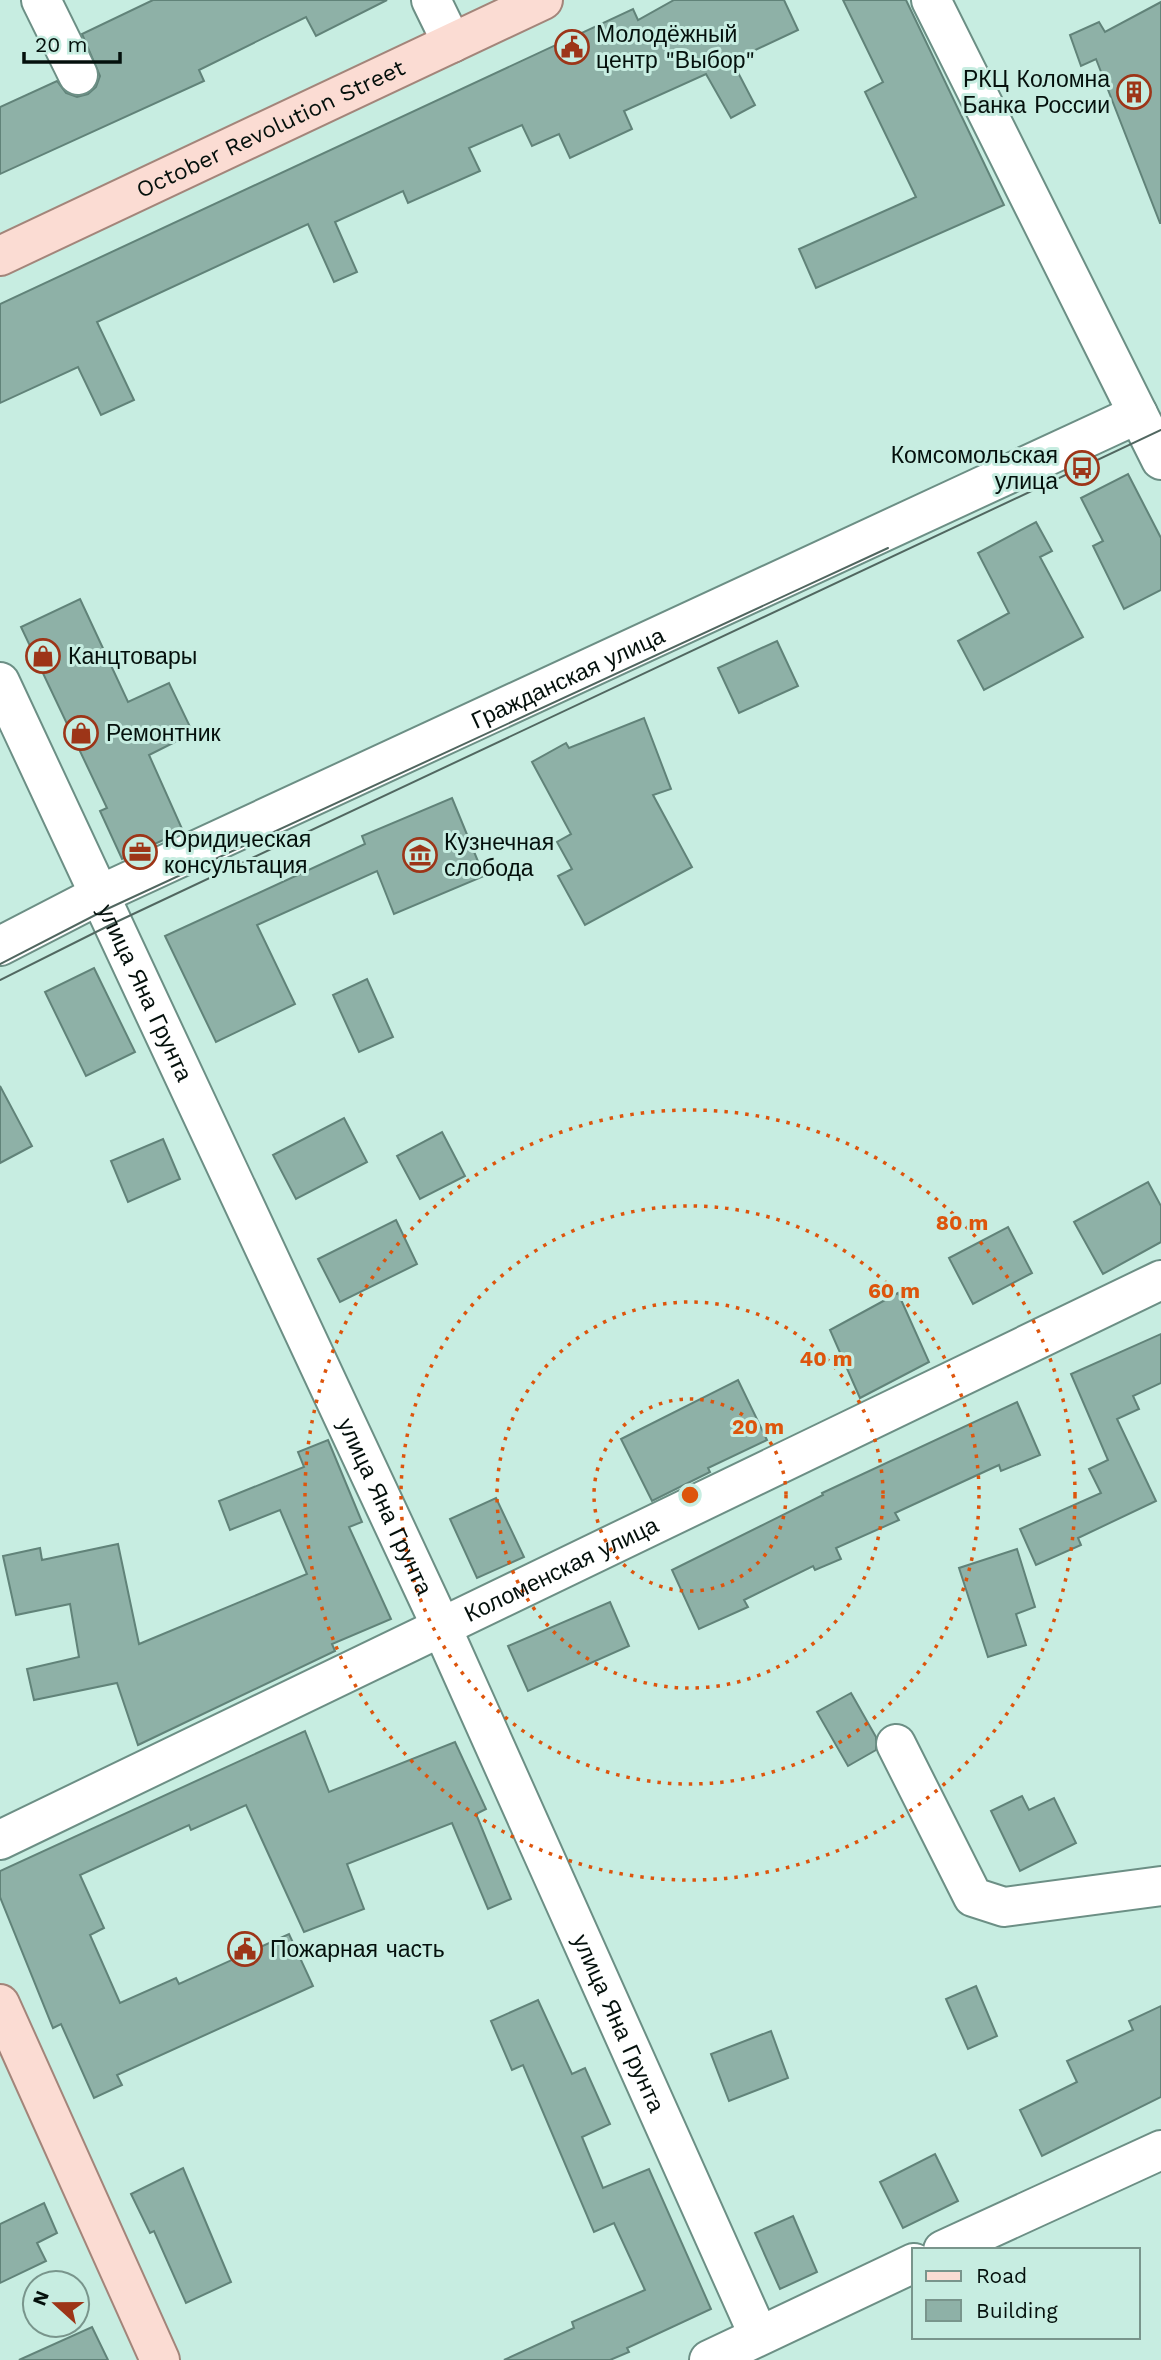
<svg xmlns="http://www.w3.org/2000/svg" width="1161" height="2360" viewBox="0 0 1161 2360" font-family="'Work Sans',sans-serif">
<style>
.building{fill:#8eb1a7;stroke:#618379;stroke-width:2}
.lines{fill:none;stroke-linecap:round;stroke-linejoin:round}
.minor-casing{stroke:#6c8f85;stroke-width:42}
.major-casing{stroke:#a3857a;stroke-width:42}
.minor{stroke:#fff;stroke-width:38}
.major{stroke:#fbdcd3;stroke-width:38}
.tram{stroke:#516760;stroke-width:2}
.ring{fill:none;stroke:#dd550c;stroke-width:3.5;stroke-dasharray:3.5 7}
.labels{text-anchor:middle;stroke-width:6;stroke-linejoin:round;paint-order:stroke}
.poi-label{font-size:23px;fill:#04100c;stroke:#c7ede1;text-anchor:start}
.street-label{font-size:23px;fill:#04100c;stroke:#c7ede1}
.centre{fill:#dd550c;stroke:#c7ede1;stroke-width:3.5}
.ring-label{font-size:21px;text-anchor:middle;font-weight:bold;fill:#dd550c;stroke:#c7ede1;stroke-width:6;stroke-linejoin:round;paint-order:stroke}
</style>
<rect width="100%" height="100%" fill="#c7ede1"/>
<g class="building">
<polygon points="153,0 387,0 316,36 306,17 199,70 204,81 0,174 0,107 57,81 66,93 77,97 88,94 96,87 100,76 82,34"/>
<polygon points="674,0 784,0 798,30 732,61 755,105 731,118 706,74 624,111 632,129 570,158 559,134 532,146 522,125 469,148 480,171 408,203 403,191 335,222 357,272 334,282 308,224 97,322 134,400 101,415 78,367 0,403 0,304 633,9 638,20"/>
<polygon points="843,0 906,0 1004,205 816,288 799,249 916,197 865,92 883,82"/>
<polygon points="1161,2 1161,223 1160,223 1096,59 1081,66 1070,35 1099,22 1105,32"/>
<polygon points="1128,474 1161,538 1161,590 1124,609 1093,546 1103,541 1081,498"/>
<polygon points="1036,522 1052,551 1040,557 1083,637 984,690 958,641 1009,613 978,553"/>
<polygon points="80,599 128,702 169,683 193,733 149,755 183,831 122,859 100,811 107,808 21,627"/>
<polygon points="777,641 798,686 739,713 718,668"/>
<polygon points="644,718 671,789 653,795 692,867 585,925 558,876 572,869 557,842 571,834 532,762 566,743 569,748"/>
<polygon points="452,798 484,876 394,914 377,871 257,925 295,1004 216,1042 165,936 365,844 362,836"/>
<polygon points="94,968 135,1052 86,1076 45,992"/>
<polygon points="367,979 393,1037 359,1052 333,995"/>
<polygon points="0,1086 32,1146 0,1163"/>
<polygon points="344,1118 367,1162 296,1199 273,1155"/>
<polygon points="442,1132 465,1176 420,1199 397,1156"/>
<polygon points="163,1139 180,1179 128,1202 111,1161"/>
<polygon points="1148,1182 1161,1206 1161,1242 1103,1274 1074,1222"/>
<polygon points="396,1220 417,1264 340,1302 318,1259"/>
<polygon points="1008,1227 1032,1273 973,1304 949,1258"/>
<polygon points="898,1293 929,1362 860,1398 830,1330"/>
<polygon points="1161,1334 1161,1383 1133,1396 1139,1409 1117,1419 1156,1501 1078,1538 1081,1545 1036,1565 1020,1529 1101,1493 1089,1469 1108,1460 1071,1374"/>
<polygon points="738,1380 767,1440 708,1468 710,1472 652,1501 621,1439"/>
<polygon points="1017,1402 1040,1455 1001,1471 999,1465 895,1513 899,1520 836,1548 841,1559 815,1570 813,1566 744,1600 748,1607 699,1629 672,1570 823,1495 822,1493"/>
<polygon points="328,1440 362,1522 349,1527 391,1619 332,1644 335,1651 138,1745 117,1683 34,1700 27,1669 79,1657 70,1604 16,1615 3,1556 40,1548 42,1560 118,1544 139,1644 307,1574 280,1510 230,1530 219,1501 304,1467 298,1452"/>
<polygon points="496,1498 524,1557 477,1578 450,1519"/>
<polygon points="1017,1549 1035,1607 1016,1614 1026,1645 988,1657 959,1568"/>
<polygon points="610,1602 629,1646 528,1691 508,1646"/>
<polygon points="851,1693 876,1737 876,1750 848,1766 817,1712"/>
<polygon points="305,1731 329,1792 455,1742 486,1809 476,1814 511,1899 488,1909 452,1823 347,1864 364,1909 304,1932 246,1805 191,1830 189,1825 80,1875 104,1928 90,1935 120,2003 176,1978 179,1984 289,1934 313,1986 117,2075 122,2085 94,2098 61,2024 53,2028 0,1897 0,1871"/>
<polygon points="1022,1796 1029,1810 1054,1798 1076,1843 1020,1871 991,1811"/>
<polygon points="976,1986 997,2036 968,2049 946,1999"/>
<polygon points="538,2000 572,2074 585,2068 610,2124 582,2137 603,2188 649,2169 711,2309 627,2348 629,2352 610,2360 504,2360 574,2328 572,2322 645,2290 614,2223 594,2232 523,2065 512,2070 491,2021"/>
<polygon points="1161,2006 1161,2097 1042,2156 1020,2110 1077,2082 1067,2061 1133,2030 1129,2021"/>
<polygon points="771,2031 788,2078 729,2101 711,2054"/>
<polygon points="935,2154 958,2201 903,2228 880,2182"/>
<polygon points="183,2168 231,2282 186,2303 154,2231 150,2233 131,2194"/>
<polygon points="44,2203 57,2233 37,2243 46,2261 0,2283 0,2224"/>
<polygon points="793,2216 817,2272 780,2289 755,2233"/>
<polygon points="92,2327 108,2360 19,2360"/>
</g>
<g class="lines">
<g class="minor-casing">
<g id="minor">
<polyline points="41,0 78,75"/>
<polyline points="431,0 452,43"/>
<polyline points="931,0 1161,460"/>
<path id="s1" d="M0 682 441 1626 758 2334"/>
<path id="s2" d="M0 946 99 895 1138 414"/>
<polyline points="896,1744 973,1897 1004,1907 1161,1886"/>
<path id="s3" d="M0 1840 1161 1280"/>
<polyline points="943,2250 1161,2150"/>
<polyline points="709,2360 914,2263"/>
</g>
</g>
<g class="major-casing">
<g id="major">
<path id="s4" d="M0 256 543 0"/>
<polyline points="0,2004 160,2360"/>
</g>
</g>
<use href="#minor" class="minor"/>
<use href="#major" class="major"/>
<g class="tram">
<polyline points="0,964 105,910 888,548"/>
<polyline points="0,980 112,924 1161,430"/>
</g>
</g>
<g class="ring">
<circle cx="690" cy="1495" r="96"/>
<circle cx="690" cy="1495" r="193"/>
<circle cx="690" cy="1495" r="289"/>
<circle cx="690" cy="1495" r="385"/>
</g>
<defs>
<g id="civic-ring" transform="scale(1.75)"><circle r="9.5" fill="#c7ede1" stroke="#9d3518" stroke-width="1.5"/><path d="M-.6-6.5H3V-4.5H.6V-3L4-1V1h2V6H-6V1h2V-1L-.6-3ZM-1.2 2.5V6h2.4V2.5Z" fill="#9d3518"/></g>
<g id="building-ring" transform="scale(1.75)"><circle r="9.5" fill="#c7ede1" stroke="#9d3518" stroke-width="1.5"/><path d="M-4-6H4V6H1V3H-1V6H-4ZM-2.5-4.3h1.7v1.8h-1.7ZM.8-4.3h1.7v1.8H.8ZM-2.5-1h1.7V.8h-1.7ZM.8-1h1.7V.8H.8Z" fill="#9d3518"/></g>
<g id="bus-ring" transform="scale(1.75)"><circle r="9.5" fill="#c7ede1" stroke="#9d3518" stroke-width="1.5"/><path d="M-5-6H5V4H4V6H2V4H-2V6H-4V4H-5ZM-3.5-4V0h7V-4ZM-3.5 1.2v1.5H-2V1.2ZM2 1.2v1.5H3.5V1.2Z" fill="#9d3518"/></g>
<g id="shop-ring" transform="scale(1.75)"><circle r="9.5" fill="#c7ede1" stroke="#9d3518" stroke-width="1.5"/><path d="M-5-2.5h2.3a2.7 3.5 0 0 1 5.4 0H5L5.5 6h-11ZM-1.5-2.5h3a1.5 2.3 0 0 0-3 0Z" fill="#9d3518"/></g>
<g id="office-ring" transform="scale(1.75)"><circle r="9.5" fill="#c7ede1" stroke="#9d3518" stroke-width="1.5"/><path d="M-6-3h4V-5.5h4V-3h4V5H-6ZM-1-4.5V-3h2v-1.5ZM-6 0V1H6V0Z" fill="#9d3518"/></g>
<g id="museum-ring" transform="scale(1.75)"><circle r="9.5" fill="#c7ede1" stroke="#9d3518" stroke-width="1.5"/><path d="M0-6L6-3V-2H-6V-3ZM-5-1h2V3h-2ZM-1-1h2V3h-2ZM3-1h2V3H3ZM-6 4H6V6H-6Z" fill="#9d3518"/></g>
</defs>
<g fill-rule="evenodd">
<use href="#civic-ring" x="572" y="47"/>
<use href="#building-ring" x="1134" y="92"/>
<use href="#bus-ring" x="1082" y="468"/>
<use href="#shop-ring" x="43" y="656"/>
<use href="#shop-ring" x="81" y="733"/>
<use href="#office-ring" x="140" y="852"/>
<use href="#museum-ring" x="420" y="855"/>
<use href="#civic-ring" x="245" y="1949"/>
</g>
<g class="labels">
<g class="poi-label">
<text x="596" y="42">Молодёжный<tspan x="596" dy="26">центр "Выбор"</tspan></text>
<text x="1110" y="87" text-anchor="end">РКЦ Коломна<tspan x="1110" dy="26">Банка России</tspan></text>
<text x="1058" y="463" text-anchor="end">Комсомольская<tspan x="1058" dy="26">улица</tspan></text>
<text x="68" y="664">Канцтовары</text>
<text x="106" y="741">Ремонтник</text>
<text x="164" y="847">Юридическая<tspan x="164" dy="26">консультация</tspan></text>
<text x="444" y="850">Кузнечная<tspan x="444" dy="26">слобода</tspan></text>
<text x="270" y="1957">Пожарная часть</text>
</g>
<g class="street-label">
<text dy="8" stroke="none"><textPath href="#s4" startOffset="299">October Revolution Street</textPath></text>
<text dy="8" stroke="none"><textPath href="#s2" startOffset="628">Гражданская улица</textPath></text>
<text dy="8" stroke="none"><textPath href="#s1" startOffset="343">улица Яна Грунта</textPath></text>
<text dy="8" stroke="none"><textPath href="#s1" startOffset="910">улица Яна Грунта</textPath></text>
<text dy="8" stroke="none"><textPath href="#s3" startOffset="623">Коломенская улица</textPath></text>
<text dy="8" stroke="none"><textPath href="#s1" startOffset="1477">улица Яна Грунта</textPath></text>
</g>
</g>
<circle cx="690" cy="1495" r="10" class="centre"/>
<g class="ring-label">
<text x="962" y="1230">80 m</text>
<text x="894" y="1298">60 m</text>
<text x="826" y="1366">40 m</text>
<text x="758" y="1434">20 m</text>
</g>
<rect x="912" y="2248" width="228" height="91" fill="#c7ede1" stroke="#79958c" stroke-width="2"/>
<rect x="926" y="2271" width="35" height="10" fill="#fbdcd3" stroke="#79958c" stroke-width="2"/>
<text x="976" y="2283" font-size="21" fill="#04100c">Road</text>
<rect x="926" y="2300" width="35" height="21" fill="#8eb1a7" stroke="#79958c" stroke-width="2"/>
<text x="976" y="2318" font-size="21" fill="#04100c">Building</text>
<g transform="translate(56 2304) rotate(291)"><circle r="33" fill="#c7ede1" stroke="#79958c" stroke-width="2"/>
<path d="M0-5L12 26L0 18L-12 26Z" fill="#9d3518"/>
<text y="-10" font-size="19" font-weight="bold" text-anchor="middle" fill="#04100c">N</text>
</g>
<path d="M24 52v10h96v-10" fill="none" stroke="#04100c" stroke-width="3.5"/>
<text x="35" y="52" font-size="21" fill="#04100c" stroke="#c7ede1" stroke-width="5" paint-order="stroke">20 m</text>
</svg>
